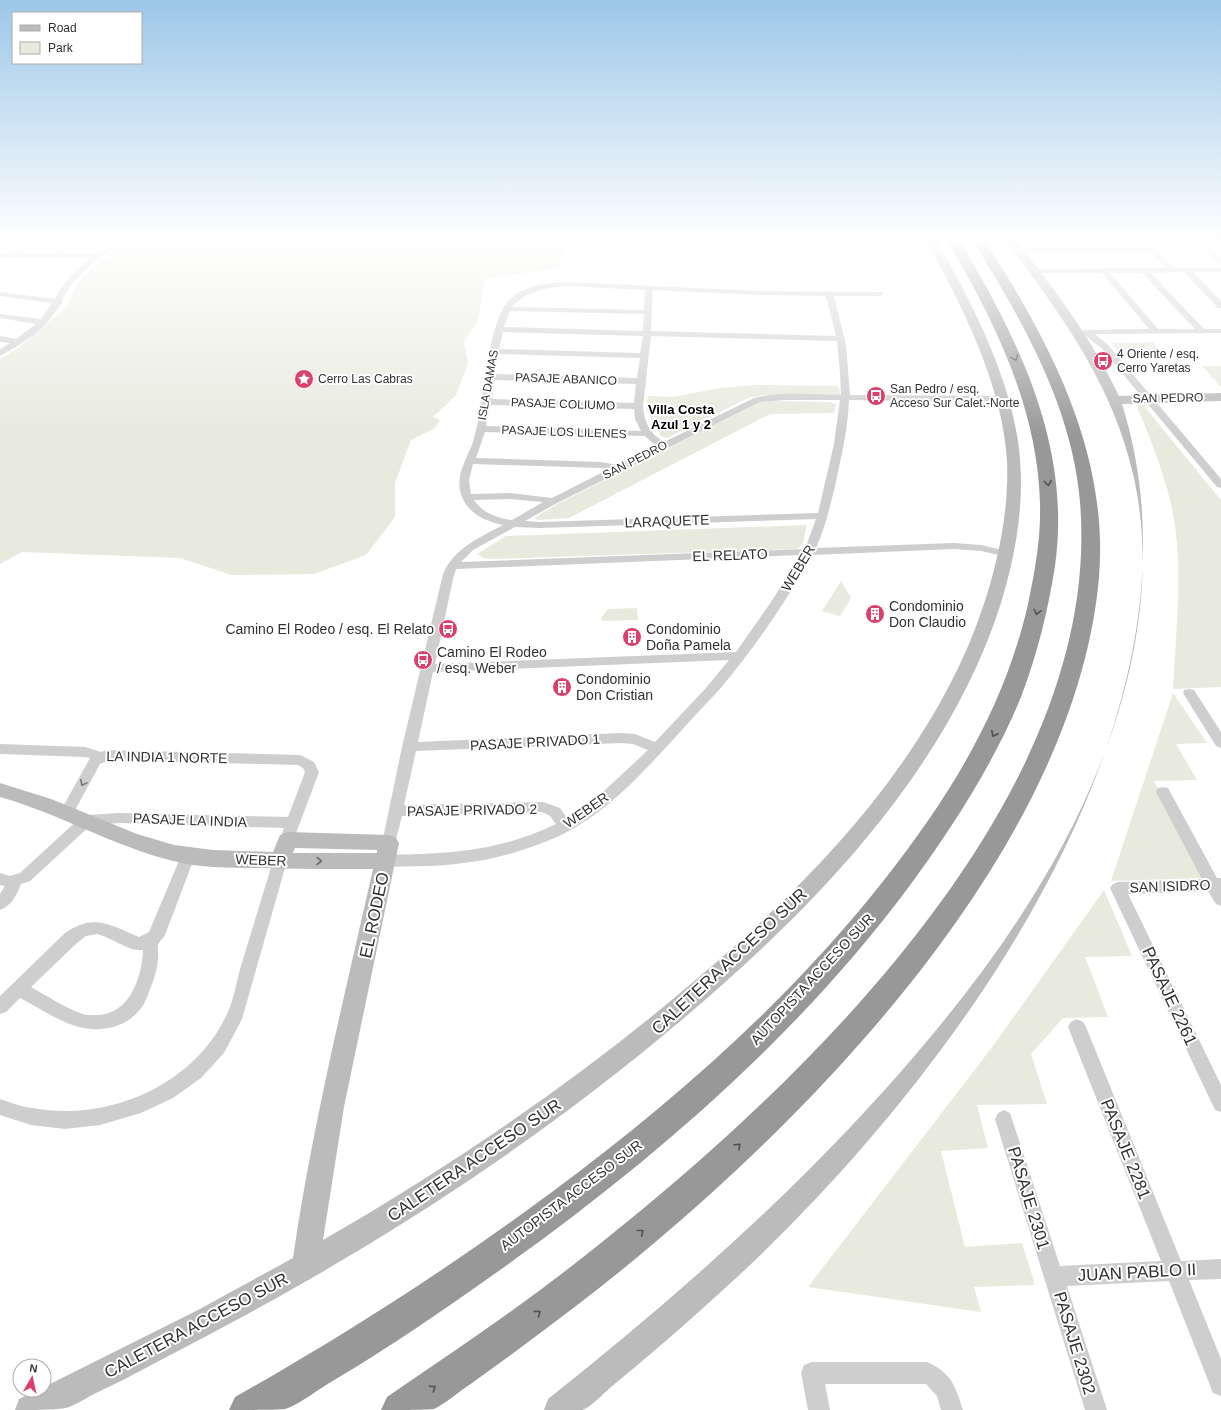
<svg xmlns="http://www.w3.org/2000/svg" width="1221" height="1410" viewBox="0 0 1221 1410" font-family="Helvetica,sans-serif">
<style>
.green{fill:#e7eadd}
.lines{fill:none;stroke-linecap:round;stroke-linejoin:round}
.street{fill:#cecece;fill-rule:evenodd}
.secondary{fill:#bbb;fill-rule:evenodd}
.highway{fill:#989898;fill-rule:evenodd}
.oneway{stroke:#505050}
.oneway2{stroke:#787878}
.oneway3{stroke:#6f6f6f}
.labels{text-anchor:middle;stroke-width:4;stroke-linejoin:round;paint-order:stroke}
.far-poi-label{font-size:12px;fill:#313131;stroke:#fff;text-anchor:start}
.far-street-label{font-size:12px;fill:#313131;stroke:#fff}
.far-neighbourhood-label{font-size:13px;font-weight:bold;fill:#000;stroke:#fff}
.street-label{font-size:14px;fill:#313131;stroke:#fff}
.poi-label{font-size:14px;fill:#313131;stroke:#fff;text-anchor:start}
.near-street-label{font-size:17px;fill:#313131;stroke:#fff}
</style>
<rect width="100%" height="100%" fill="#fff"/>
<g class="green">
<polygon points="140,238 567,238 559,268 485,279 478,320 464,342 468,363 456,395 433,417 440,420 435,428 411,440 395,483 395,517 366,555 314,574 232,575 180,558 22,552 0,564 0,359 18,348 67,307 77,282 108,256 128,242"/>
<polygon points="1153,342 1163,354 1120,354 1111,343"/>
<polygon points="1202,366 1221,366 1221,387"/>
<polygon points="756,385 836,386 839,388 840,395 764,395 748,398 667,438 661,436 646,409 648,396 673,397 720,388"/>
<polygon points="771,401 830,402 836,404 834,413 771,414 766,416 569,518 538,520 534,518 559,503 760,402"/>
<path d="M1136 405H1143L1221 500V687L1173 689C1176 626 1185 561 1170 500 1162 467 1149 435 1136 405Z"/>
<polygon points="807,525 803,543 798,549 493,559 484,558 477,554 506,536"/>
<polygon points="841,581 851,598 840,616 822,611"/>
<polygon points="637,608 638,620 602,621 601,618 608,609"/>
<polygon points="1173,693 1207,743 1176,744 1197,780 1154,781 1204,878 1111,881"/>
<polygon points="1104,890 1132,956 1085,957 1108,1017 1063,1018 1031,1054 1047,1104 977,1105 988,1148 941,1151 965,1247 1022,1243 1035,1285 974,1287 981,1312 808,1287 993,1046"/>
</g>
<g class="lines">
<g class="street">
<path d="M27 238H35L20 253H55L71 238H78L63 253 96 254 123 238H133C128 243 120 245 114 248 93 261 73 278 62 300L63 302 46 324 35 334 16 347 0 356V349L10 343 0 342V336L16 339 36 324 0 318V314L41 319 52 303 0 296V292L55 299C63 282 76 270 90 258L0 257V253H11Z"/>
<path d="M1137 238H1144L1174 268H1221V272H1193L1221 301V308H1218L1184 272 1151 273 1204 329H1221V333L1095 334 1108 345 1221 479V488L1217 487 1102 349 1081 332 1085 330 1149 329 1102 273H1035L1031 271 1035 269 1166 268 1150 252H1019L1015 250 1019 248H1146ZM1110 273H1142L1195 329H1158Z"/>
<polygon points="1193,238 1200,238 1221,257 1221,263 1218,263"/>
<path d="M567 282 761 291 882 292 883 294 879 296H834L846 345 850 395 1002 396 1007 399 1002 402 849 400C848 429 841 458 835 486 830 507 825 528 816 548L954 543 981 545 1011 552 1013 554 1007 557 981 551 954 549 812 555C788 599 753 650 720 689 707 703 694 716 681 731 645 770 608 813 559 836 529 849 496 860 463 863 437 867 411 866 385 867L380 865 378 861 380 857 385 855C448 854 498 852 556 824L550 816 542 812 402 816 394 847 389 849 384 847 382 843 402 747 443 574C454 548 479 538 503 525 484 521 467 513 461 494 455 475 467 459 473 442 484 405 484 365 495 329 498 319 502 307 510 299 525 285 548 283 567 282ZM567 286 645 290 644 310 512 307C526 290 547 288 567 286ZM653 290 761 295 826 296 836 336 651 331ZM510 311 644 314 643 331 504 327ZM503 332 643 336 640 353 499 349ZM651 336 837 341 840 373 841 395C812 395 782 391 754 398L664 442C650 434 644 422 643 406ZM498 354 640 358 637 378 495 374ZM495 380 636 384 634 403 492 399ZM786 400H840L834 444 818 513 540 522 525 521 557 503 760 402ZM491 405 634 409 635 419 641 431 486 426ZM485 432 645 436 656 446 618 465 601 462 476 458ZM473 464 601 468 609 469 552 498 510 493 471 494 469 480ZM510 499 543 502 512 520C496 518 483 513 474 500ZM816 519 805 549 461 562 473 550 515 527 540 528ZM801 555 769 605 736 652 435 664 453 579 456 569ZM729 660 705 689 655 742 635 734 621 733 418 742 433 672ZM621 743 633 744 648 750 603 792 567 818 560 808 543 802 404 805 416 751Z"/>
<polygon points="1189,689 1194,690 1221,732 1221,748 1216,746 1183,693 1184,690"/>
<path d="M0 744 85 747 101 752 107 750 300 755 314 762 319 772 292 844 287 846 282 844 280 840 284 828 120 823 91 825 30 881 21 884C17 895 11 906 0 910V894L5 886 0 885V873L10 876 20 873 82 816 87 815 120 813 288 817 305 772 303 768 298 765 109 760 100 764 72 816 67 817 62 816 60 812 90 758 85 757 0 754Z"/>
<polygon points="1163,787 1168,788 1217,878 1221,878 1221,906 1216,904 1208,891 1128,894 1221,1085 1221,1112 1215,1110 1110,888 1113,884 1118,882 1202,879 1156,792 1158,788"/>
<path d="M188 850 193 852 195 856 165 935C163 938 159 942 158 945 157 949 159 955 158 960 157 971 153 982 149 992 144 1008 134 1019 119 1025 81 1039 53 1015 20 998L6 1012 0 1014V996L65 933C94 913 110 925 139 937L149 932 181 856 183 852ZM97 934C111 937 129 952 143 950 142 977 130 1013 99 1015 93 1015 86 1016 80 1013 64 1007 47 996 31 987L77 943 86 936Z"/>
<path d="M280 855 285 857 287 861 242 1019 224 1053 201 1078 173 1098 141 1113 100 1125 65 1129 31 1125 0 1115V1099C10 1102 21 1107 32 1108 106 1122 191 1087 225 1018 233 1004 236 985 240 969 251 933 262 897 273 861L275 857Z"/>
<polygon points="1077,1019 1083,1022 1086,1027 1181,1261 1221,1259 1221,1279 1189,1280 1221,1359 1221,1396 1213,1393 1169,1281 1067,1286 1107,1410 1085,1410 995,1119 998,1113 1004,1110 1010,1113 1060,1266 1161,1261 1068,1027 1071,1022"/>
<path d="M812 1362H927C952 1373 955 1386 963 1410H941L937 1396 926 1384H825L830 1410H808L801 1373 804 1365Z"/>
</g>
<g class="secondary">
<path d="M925 238H935C972 302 1015 385 1020 460 1024 508 1015 557 1001 603 948 770 815 907 684 1018 578 1108 464 1188 344 1259 283 1296 220 1329 157 1362 137 1373 117 1383 96 1393 86 1398 76 1405 66 1408 51 1410 30 1410 15 1410L19 1399 38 1390H44V1387L198 1310 293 1258C312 1127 344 998 373 869 334 869 296 869 258 868 230 868 201 868 173 861 113 846 60 814 0 797V783L51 799 137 834 174 845 213 850 273 852 280 835 287 832 389 835 396 838 399 843 344 1107 323 1240C444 1170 559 1093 667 1004 796 898 930 767 984 604 999 558 1009 509 1007 461 1003 386 961 303 925 238ZM295 848 377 850V853H293Z"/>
<path d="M1004 238H1014C1054 288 1092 339 1119 396L1221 393V401L1122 404C1221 718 950 1080 735 1279 695 1316 654 1352 611 1387 604 1393 590 1408 582 1410 574 1410 553 1410 544 1410L548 1399C673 1300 792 1195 898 1075 996 963 1085 838 1124 692 1143 622 1150 546 1133 474 1112 382 1059 312 1004 238Z"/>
</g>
<g class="highway">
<path d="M946 238H958C1018 338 1072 446 1055 566 1048 611 1037 655 1021 697 993 765 952 828 908 888 788 1049 630 1180 466 1294 420 1326 374 1357 326 1385 315 1392 296 1406 285 1409 275 1410 242 1410 229 1410L235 1397C345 1335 451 1267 552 1192 676 1100 793 997 888 875 952 793 1005 706 1028 604 1035 571 1041 538 1040 504 1038 408 994 320 946 238Z"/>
<path d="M971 238H983C1049 340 1109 451 1099 577 1075 858 789 1143 576 1306 542 1332 507 1358 472 1383 461 1390 445 1404 434 1409 425 1410 394 1410 381 1410L387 1397C450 1354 513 1312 573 1265 791 1096 1105 803 1080 502 1072 405 1021 318 971 238Z"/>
</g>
</g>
<defs><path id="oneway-chevron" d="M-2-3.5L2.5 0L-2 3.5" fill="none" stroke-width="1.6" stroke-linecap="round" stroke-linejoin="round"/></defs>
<g class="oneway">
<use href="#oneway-chevron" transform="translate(1015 358) rotate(69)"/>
<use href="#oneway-chevron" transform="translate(1048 483) rotate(83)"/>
<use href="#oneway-chevron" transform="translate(1037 612) rotate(103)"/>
<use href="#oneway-chevron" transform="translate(994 734) rotate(117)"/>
<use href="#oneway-chevron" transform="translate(738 1146) rotate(-44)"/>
<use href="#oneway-chevron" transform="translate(641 1232) rotate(-39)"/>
<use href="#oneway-chevron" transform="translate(538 1313) rotate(-37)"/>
<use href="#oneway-chevron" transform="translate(433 1388) rotate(-34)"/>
</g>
<use class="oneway2" href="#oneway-chevron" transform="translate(83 783) rotate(118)"/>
<use class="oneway3" href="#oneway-chevron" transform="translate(319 861)"/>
<linearGradient id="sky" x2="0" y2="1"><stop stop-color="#9cc7e8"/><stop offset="0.55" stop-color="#fff"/><stop offset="1" stop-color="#fff" stop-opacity="0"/></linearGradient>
<rect width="1221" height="436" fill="url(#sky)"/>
<defs>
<g id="bus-disc" transform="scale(1)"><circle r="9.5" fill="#db406c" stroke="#fff"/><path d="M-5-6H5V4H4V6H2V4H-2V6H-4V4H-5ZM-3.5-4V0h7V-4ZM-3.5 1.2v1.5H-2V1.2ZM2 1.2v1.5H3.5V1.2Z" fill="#fff"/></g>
<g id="sight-disc" transform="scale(1)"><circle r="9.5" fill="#db406c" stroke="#fff"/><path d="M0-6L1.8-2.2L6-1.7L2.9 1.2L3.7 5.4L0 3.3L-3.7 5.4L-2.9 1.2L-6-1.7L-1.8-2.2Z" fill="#fff"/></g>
<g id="building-disc" transform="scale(1)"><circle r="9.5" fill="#db406c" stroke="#fff"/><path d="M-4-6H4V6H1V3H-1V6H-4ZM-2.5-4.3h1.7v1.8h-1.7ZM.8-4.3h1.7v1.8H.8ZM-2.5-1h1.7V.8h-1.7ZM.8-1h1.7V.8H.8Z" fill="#fff"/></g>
</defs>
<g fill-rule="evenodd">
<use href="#bus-disc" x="1103" y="361"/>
<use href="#sight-disc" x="304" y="379"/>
<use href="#bus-disc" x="876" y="396"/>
<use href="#building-disc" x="875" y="614"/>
<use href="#bus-disc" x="448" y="629"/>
<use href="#building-disc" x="632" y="637"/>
<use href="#bus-disc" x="423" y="660"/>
<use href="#building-disc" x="562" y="687"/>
</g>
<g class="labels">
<g class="far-poi-label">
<text x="1117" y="358">4 Oriente / esq.<tspan x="1117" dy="14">Cerro Yaretas</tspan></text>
<text x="318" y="383">Cerro Las Cabras</text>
<text x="890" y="393">San Pedro / esq.<tspan x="890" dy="14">Acceso Sur Calet.-Norte</tspan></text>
</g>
<g class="far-street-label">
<text transform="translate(566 379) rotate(2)" y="4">PASAJE ABANICO</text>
<text transform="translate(488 385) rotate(-80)" y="4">ISLA DAMAS</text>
<text transform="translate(1168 398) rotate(-1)" y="4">SAN PEDRO</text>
<text transform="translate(563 404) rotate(2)" y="4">PASAJE COLIUMO</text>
<text transform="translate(564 432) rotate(2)" y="4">PASAJE LOS LILENES</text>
<text transform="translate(635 460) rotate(-27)" y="4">SAN PEDRO</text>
</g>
<g class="far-neighbourhood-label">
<text x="681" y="414">Villa Costa<tspan x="681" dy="15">Azul 1 y 2</tspan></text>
</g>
<g class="street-label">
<text transform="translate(667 521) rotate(-2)" y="5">LARAQUETE</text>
<text transform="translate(730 555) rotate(-2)" y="5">EL RELATO</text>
<text transform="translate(798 568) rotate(-59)" y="5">WEBER</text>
<text transform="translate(535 742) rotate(-3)" y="5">PASAJE PRIVADO 1</text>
<text transform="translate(167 757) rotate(1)" y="5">LA INDIA 1 NORTE</text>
<text transform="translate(472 810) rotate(-1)" y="5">PASAJE PRIVADO 2</text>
<text transform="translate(586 810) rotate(-35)" y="5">WEBER</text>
<text transform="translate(190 820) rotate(2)" y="5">PASAJE LA INDIA</text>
<text transform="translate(261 860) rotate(2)" y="5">WEBER</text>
<text transform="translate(1170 886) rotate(-2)" y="5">SAN ISIDRO</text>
<text transform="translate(812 979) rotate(-47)" y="5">AUTOPISTA ACCESO SUR</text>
<text transform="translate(571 1195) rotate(-37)" y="5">AUTOPISTA ACCESO SUR</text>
</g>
<g class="poi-label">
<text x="889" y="611">Condominio<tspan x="889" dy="16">Don Claudio</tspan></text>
<text x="434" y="634" text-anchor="end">Camino El Rodeo / esq. El Relato</text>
<text x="646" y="634">Condominio<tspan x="646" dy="16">Doña Pamela</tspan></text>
<text x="437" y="657">Camino El Rodeo<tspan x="437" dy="16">/ esq. Weber</tspan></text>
<text x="576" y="684">Condominio<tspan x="576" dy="16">Don Cristian</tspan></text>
</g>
<g class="near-street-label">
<text transform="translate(374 915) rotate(-78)" y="6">EL RODEO</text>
<text transform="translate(729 961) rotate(-43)" y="6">CALETERA ACCESO SUR</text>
<text transform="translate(1170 996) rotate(65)" y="6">PASAJE 2261</text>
<text transform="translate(1126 1149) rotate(68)" y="6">PASAJE 2281</text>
<text transform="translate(474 1160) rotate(-34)" y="6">CALETERA ACCESO SUR</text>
<text transform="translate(1029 1198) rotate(73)" y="6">PASAJE 2301</text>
<text transform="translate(1137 1272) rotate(-3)" y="6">JUAN PABLO II</text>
<text transform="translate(196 1325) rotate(-28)" y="6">CALETERA ACCESO SUR</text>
<text transform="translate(1075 1343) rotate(73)" y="6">PASAJE 2302</text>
</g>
</g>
<rect x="12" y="12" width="130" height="52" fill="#ffffff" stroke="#adadad"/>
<rect x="20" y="25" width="20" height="6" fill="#bbbbbb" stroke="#adadad"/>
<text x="48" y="32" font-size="12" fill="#313131">Road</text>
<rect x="20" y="42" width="20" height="12" fill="#e7eadd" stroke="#adadad"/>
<text x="48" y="52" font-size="12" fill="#313131">Park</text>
<g transform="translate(32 1378) rotate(9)"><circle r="19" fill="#ffffff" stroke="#adadad"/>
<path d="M0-3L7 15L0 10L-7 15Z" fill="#db406c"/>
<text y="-6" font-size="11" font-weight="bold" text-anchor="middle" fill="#313131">N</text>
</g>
</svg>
